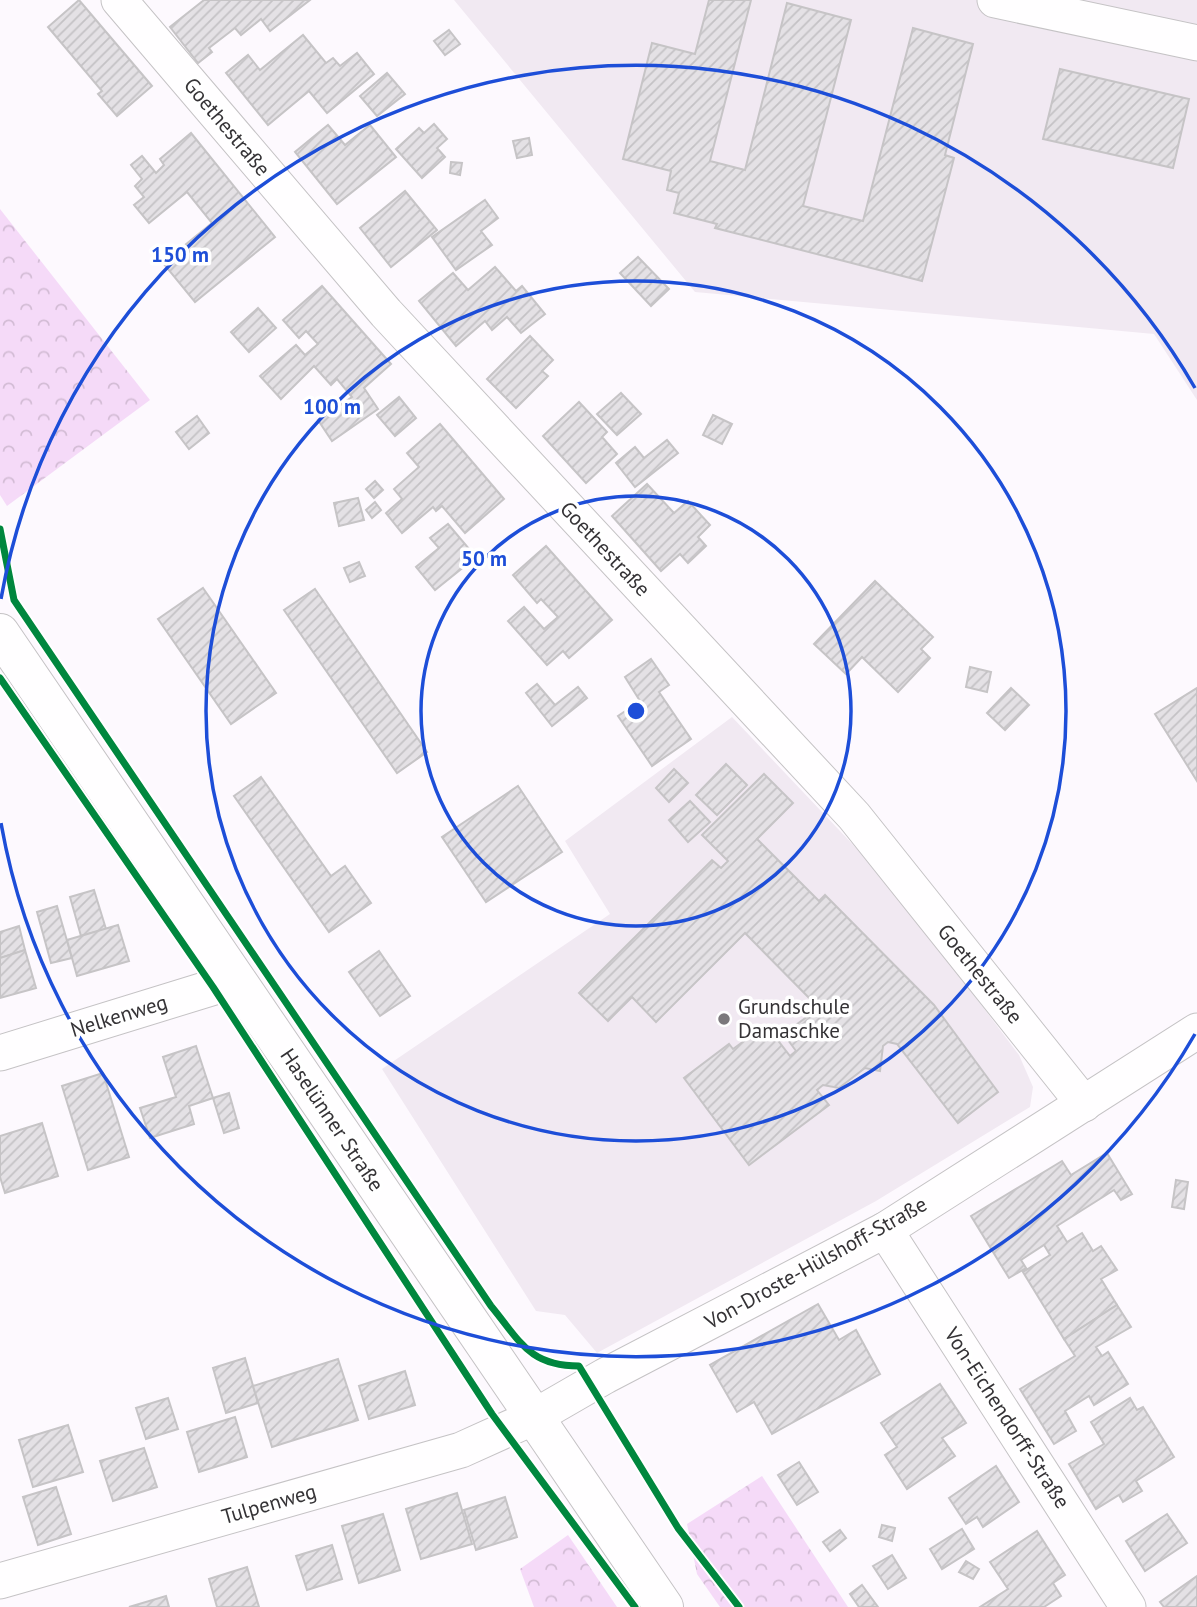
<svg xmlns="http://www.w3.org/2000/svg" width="1197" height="1607" viewBox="0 0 1197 1607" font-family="'PT Sans',sans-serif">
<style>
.built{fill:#f1e9f2}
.forest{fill:url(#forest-crowns)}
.building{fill:url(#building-hatch);stroke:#c6c4c6;stroke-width:2}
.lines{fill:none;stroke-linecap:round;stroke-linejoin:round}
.street-casing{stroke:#c5c3c5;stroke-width:37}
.secondary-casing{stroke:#c5c3c5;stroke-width:40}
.street{stroke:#fffeff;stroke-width:35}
.secondary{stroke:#fffeff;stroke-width:38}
.cycleway-casing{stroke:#fff;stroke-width:11}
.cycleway{stroke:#00873e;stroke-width:7}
.ring{fill:none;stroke:#1d4ed8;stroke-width:3.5}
.poi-dot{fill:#7b787c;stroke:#fff;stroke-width:2.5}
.labels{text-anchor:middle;stroke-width:7;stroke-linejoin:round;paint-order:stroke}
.street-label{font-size:21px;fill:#353336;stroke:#fff}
.poi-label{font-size:21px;fill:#353336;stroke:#fff;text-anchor:start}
.centre{fill:#1d4ed8;stroke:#fff;stroke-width:3.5}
.ring-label{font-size:21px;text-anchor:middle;font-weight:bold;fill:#1d4ed8;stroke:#fff;stroke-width:7;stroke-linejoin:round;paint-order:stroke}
</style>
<defs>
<pattern id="forest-crowns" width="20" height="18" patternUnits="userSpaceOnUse" patternTransform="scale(1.75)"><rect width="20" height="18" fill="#f5daf8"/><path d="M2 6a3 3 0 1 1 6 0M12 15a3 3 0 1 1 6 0" fill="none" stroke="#d3bcd5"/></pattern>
<pattern id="building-hatch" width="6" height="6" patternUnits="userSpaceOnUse" patternTransform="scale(1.75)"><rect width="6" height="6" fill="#e4e1e5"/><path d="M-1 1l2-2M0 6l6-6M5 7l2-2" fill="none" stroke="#c4c2c5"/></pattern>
</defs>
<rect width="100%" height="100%" fill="#fdf9fe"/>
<g class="built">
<polygon points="454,0 1197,0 1197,400 1154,334 695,292"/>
<polygon points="732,717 858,850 924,929 1019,1055 1033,1087 1030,1107 876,1201 597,1353 565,1315 536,1311 382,1069 610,914 565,841"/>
</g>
<g class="forest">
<polygon points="0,209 150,400 7,506 0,495"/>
<polygon points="762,1476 848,1607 720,1607 697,1574 687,1524"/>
<polygon points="568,1535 617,1607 534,1607 520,1569"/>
</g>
<g class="building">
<polygon points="79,0 152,86 117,116 98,94 102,91 48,27"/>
<polygon points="204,0 310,0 270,31 261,19 241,35 235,28 209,48 212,52 198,63 170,27"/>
<polygon points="709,0 751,0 710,161 745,170 787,3 851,20 803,206 863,221 913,28 973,44 945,155 954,158 922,281 715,228 717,224 674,213 679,193 667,190 671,171 623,159 652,43 695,54"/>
<polygon points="449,30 460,44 445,55 434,41"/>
<polygon points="303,35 326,63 333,58 340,66 357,53 374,74 327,113 309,91 268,125 226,73 248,55 260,70"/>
<polygon points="1060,69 1189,99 1173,168 1043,139"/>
<polygon points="387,73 405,94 377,116 360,96"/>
<polygon points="434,124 447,139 437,148 445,157 422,178 396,149 419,128 424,133"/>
<polygon points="328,125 345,145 370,125 396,157 337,204 295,152"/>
<polygon points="191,133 275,237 195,302 163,263 212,223 187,192 149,223 134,205 144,197 135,186 142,179 131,165 142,156 156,173 164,165 160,159"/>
<polygon points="529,138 532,155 517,158 513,141"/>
<polygon points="451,162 462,163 460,175 450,173"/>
<polygon points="405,191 437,230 391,267 360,228"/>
<polygon points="485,200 498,218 481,231 492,245 456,270 432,237"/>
<polygon points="638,257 669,289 651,306 620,273"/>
<polygon points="495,267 516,291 522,286 545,314 521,333 507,317 492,330 485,321 456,346 419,301 453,273 468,290"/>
<polygon points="322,286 391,364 364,388 378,409 332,441 318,420 352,397 337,379 331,385 314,366 281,399 260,376 296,345 305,355 318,344 306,331 299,338 283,320"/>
<polygon points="258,308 276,328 249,352 231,332"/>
<polygon points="530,336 553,360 542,371 548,376 516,408 487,379"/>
<polygon points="621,393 641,414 617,435 597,414"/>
<polygon points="399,397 416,418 395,436 377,415"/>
<polygon points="579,402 607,432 602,437 617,454 586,483 543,436"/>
<polygon points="713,415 732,424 722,444 703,435"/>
<polygon points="197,416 209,433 189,449 176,432"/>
<polygon points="440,424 504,499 465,533 442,506 436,511 433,507 402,533 386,513 402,499 394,489 419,467 407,453"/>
<polygon points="667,440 678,453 635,487 616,463 635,447 644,458"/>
<polygon points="375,481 383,490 374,498 366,489"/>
<polygon points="647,484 674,513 688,501 710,525 698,537 706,546 688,563 680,554 661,571 612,516"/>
<polygon points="358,498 364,520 339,526 334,503"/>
<polygon points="375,502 381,510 372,518 366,510"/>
<polygon points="448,524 476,557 435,590 416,567 439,548 430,538"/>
<polygon points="546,546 612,620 569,658 563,651 547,665 508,621 524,607 544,629 558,617 541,599 537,603 513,575"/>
<polygon points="359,562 365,576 350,582 344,568"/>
<polygon points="875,581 933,637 921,649 930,658 898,692 862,657 846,674 814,644"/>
<polygon points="203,588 276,693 231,724 158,619"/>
<polygon points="315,589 427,752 397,773 284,610"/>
<polygon points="651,659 669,685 659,692 691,739 652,766 618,716 640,701 625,677"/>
<polygon points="970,667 991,672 987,692 966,687"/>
<polygon points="537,684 555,705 578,687 587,698 552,726 526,693"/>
<polygon points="1011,688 1029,705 1005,730 987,713"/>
<polygon points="1197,688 1197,781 1155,714"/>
<polygon points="726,764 747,785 717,815 696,795"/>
<polygon points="674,769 688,783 669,802 656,788"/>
<polygon points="764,774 793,803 757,839 819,901 825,895 934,1005 998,1092 958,1123 897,1044 888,1042 883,1046 880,1071 865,1068 839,1088 823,1085 817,1090 829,1105 749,1165 684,1078 729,1044 733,1049 766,1025 790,1056 796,1051 788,1040 789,1030 819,1008 745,933 656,1022 632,997 608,1021 579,993 712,860 721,868 728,861 702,835"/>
<polygon points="261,777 331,876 345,866 371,903 329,932 234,796"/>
<polygon points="518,786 562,852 486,902 442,837"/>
<polygon points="690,801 710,822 688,842 669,820"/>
<polygon points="94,890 106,929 81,936 70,897"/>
<polygon points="57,906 72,958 51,963 37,912"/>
<polygon points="118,925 129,961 77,976 67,940"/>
<polygon points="19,926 25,950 0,958 0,932"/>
<polygon points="25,950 36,988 0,998 0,958"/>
<polygon points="379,951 410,996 380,1016 349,972"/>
<polygon points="196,1046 213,1098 189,1106 194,1124 150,1138 140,1108 176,1097 163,1057"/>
<polygon points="103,1073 129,1157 88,1170 62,1086"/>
<polygon points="229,1093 239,1128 224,1133 213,1098"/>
<polygon points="42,1123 58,1176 5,1193 0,1177 0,1136"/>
<polygon points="1107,1153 1132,1194 1121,1200 1114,1190 1057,1226 1067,1242 1082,1233 1093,1251 1101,1246 1117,1270 1101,1279 1117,1305 1064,1339 1023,1272 1050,1255 1044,1245 1021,1260 1026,1268 1009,1278 971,1216 1062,1161 1071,1175"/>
<polygon points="1176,1180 1188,1182 1184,1209 1172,1207"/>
<polygon points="818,1304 839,1340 856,1330 880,1374 772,1434 754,1402 737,1412 710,1365"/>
<polygon points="1117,1305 1131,1327 1096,1347 1102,1356 1108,1352 1128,1384 1094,1405 1089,1396 1065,1411 1076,1431 1054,1444 1020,1389 1075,1356 1064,1339"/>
<polygon points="245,1358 258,1403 226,1413 213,1368"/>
<polygon points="338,1359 358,1420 272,1447 253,1386"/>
<polygon points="405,1371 415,1405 369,1419 359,1386"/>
<polygon points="940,1384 966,1423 942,1438 955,1456 907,1489 885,1455 897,1447 881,1423"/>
<polygon points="168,1398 178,1429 146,1439 136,1408"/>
<polygon points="1130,1398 1137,1410 1143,1407 1174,1457 1136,1481 1142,1491 1123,1502 1119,1495 1096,1509 1069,1464 1104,1444 1091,1422"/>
<polygon points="235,1417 247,1457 199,1472 187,1432"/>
<polygon points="68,1425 83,1472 33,1487 19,1440"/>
<polygon points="144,1448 157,1487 113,1501 100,1461"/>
<polygon points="799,1462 818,1492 797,1505 778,1475"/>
<polygon points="996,1466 1019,1502 983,1527 977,1517 966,1524 949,1498"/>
<polygon points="56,1487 71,1534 38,1545 23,1497"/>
<polygon points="457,1493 472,1544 421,1559 406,1509"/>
<polygon points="505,1497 517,1537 476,1550 464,1510"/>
<polygon points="383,1514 400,1570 359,1583 342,1526"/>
<polygon points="1167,1514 1187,1543 1145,1571 1126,1541"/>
<polygon points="882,1525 895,1528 892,1541 879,1537"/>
<polygon points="962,1529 974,1549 942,1569 930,1549"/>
<polygon points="840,1530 846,1538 830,1551 823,1542"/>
<polygon points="1037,1531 1065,1575 1053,1583 1061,1596 1044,1607 980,1607 1008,1589 990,1562"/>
<polygon points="332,1545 342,1579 307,1590 296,1556"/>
<polygon points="892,1555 906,1578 888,1589 873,1566"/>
<polygon points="966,1561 979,1569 973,1579 959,1572"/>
<polygon points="247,1567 259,1607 217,1607 209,1579"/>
<polygon points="1197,1576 1197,1607 1164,1607 1160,1602"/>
<polygon points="862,1585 878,1607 859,1607 850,1594"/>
<polygon points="166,1596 169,1607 129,1607"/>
</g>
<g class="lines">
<g class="street-casing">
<g id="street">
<polyline points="119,0 386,313 854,816 1084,1104"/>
<polyline points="995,0 1197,43"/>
<polyline points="0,1053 237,980"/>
<polyline points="885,1230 1128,1607"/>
<polyline points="0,1581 461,1450 534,1417 605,1376 885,1230 1197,1031"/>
</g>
</g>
<g class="secondary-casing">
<polyline id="secondary" points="0,633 664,1607"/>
</g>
<use href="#street" class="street"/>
<use href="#secondary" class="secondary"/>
<g class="cycleway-casing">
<g id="cycleway">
<path d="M0 529 14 600 491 1306C520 1341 529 1366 579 1366L678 1528 739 1607"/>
<polyline points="0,678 213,987 492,1414 635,1607"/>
</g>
</g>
<use href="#cycleway" class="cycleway"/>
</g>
<g class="ring">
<circle cx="636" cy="711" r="215"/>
<circle cx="636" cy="711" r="430"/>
<path d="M1195 1034A645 645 0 0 1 1 823M1 599A645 645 0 0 1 1195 388"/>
</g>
<circle class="poi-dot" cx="724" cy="1019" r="7"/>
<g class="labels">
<g class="street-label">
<text transform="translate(227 127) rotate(50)" y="7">Goethestraße</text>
<text transform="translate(605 549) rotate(47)" y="7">Goethestraße</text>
<text transform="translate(980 974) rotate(51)" y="7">Goethestraße</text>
<text transform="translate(119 1016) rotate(-17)" y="7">Nelkenweg</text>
<text transform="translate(332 1120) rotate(56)" y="7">Haselünner Straße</text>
<text transform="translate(816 1263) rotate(-29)" y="7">Von-Droste-Hülshoff-Straße</text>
<text transform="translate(1007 1418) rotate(57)" y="7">Von-Eichendorff-Straße</text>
<text transform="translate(269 1504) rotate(-16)" y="7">Tulpenweg</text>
</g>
<g class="poi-label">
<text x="738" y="1014">Grundschule<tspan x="738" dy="24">Damaschke</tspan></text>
</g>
</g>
<circle cx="636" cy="711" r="10" class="centre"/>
<g class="ring-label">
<text x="180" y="262">150 m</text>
<text x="332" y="414">100 m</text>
<text x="484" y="566">50 m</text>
</g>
</svg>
